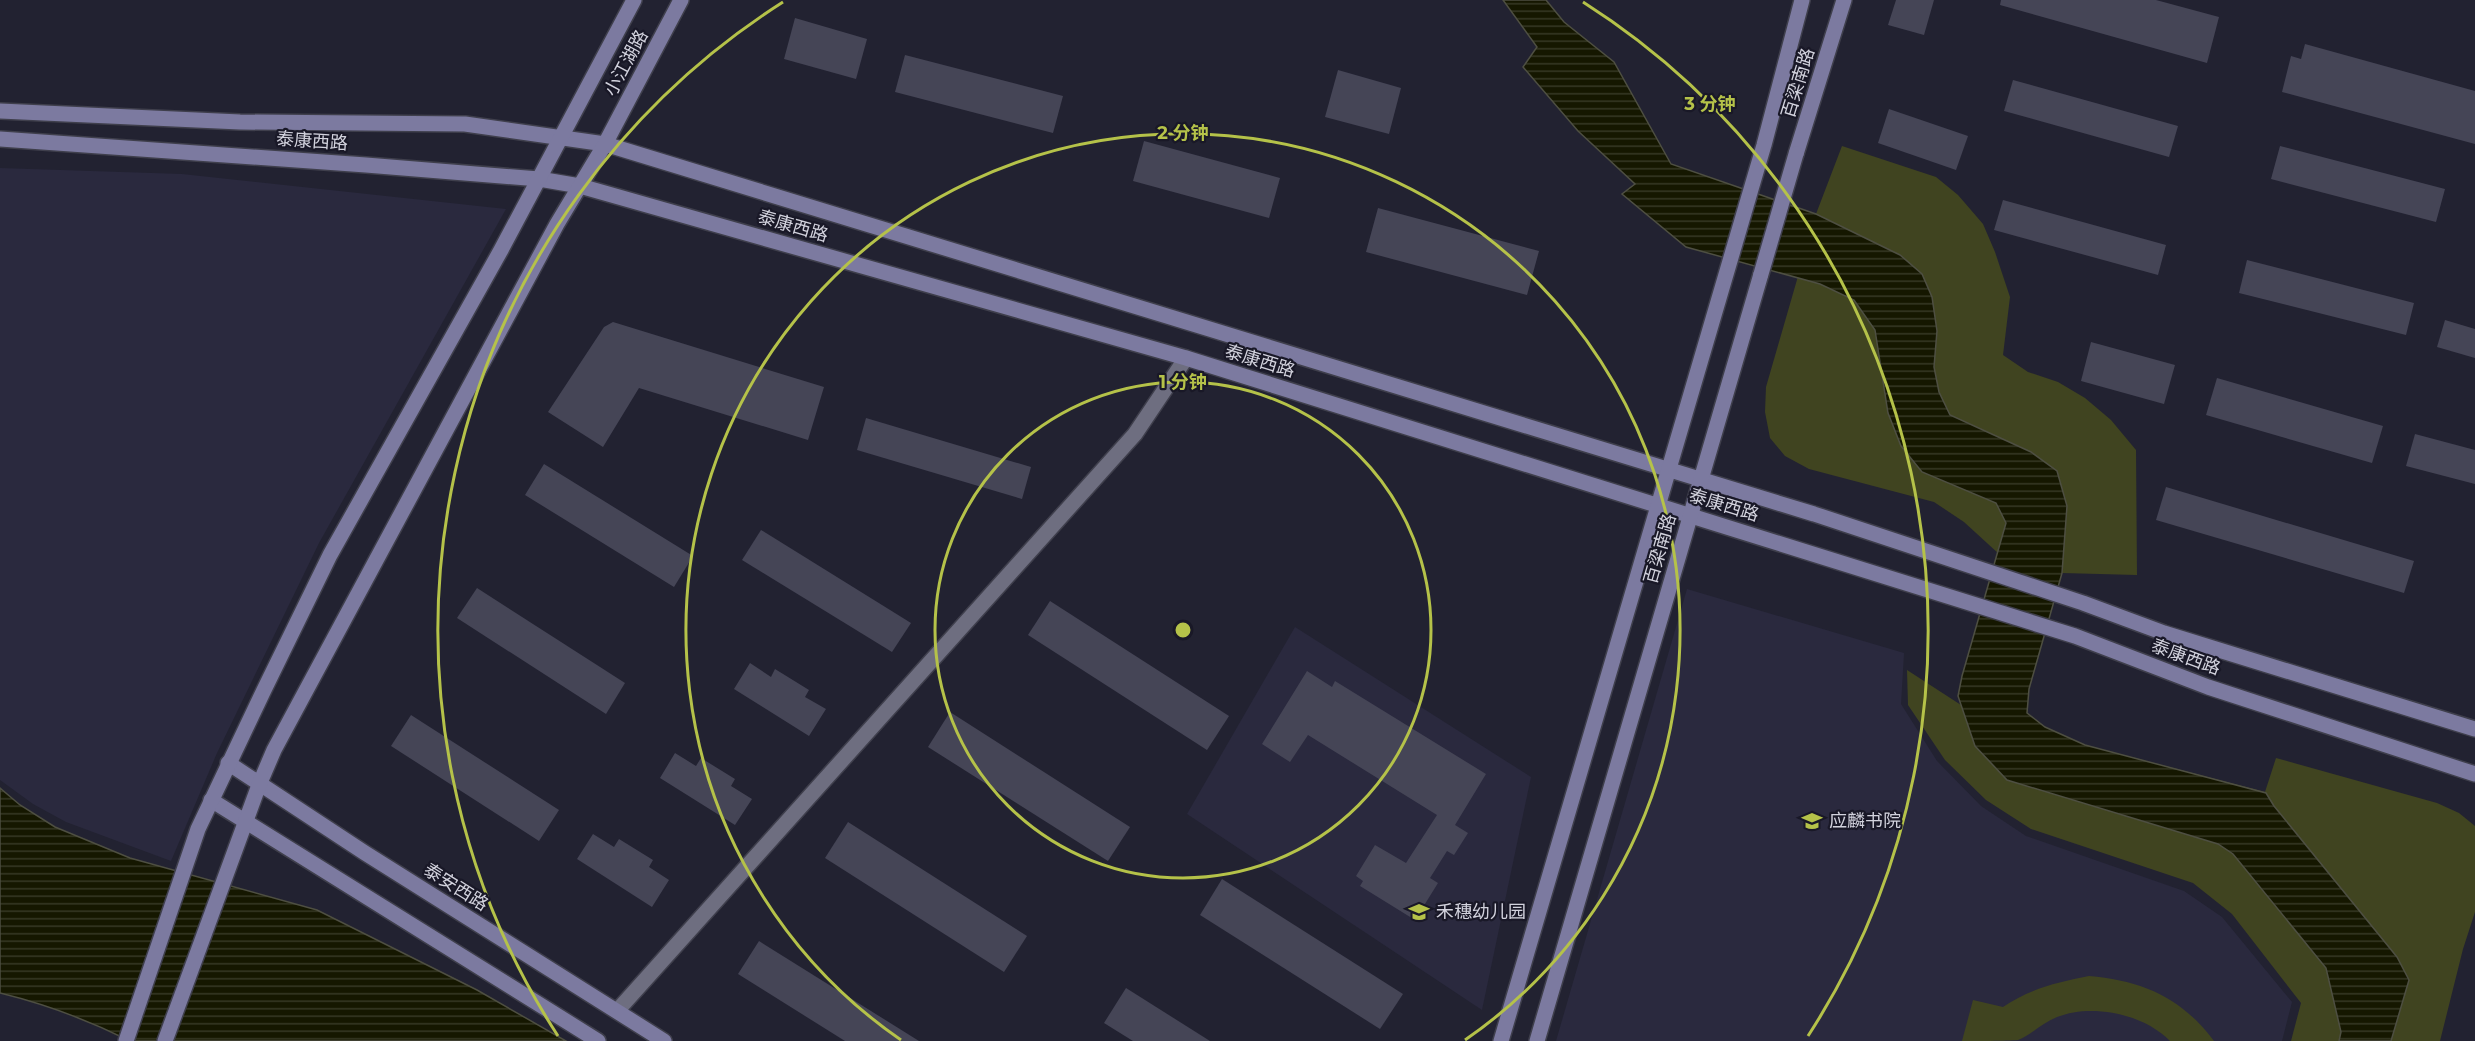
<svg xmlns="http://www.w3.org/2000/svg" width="2475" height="1041" viewBox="0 0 2475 1041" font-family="Montserrat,'Noto Sans SC',sans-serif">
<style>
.built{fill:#2a293e}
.park{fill:#404420}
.water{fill:url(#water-rules);stroke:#4e4f42;stroke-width:1.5}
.building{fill:#454556}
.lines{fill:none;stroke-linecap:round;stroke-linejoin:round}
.street-casing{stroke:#3f3f4c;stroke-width:18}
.secondary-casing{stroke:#3f3f4c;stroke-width:18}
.street{stroke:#6e6e80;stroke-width:15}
.secondary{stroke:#7c7aa0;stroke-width:15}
.secondary-bridge-casing{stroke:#3f3f4c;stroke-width:18;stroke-linecap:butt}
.secondary-bridge{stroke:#7c7aa0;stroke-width:15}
.ring{fill:none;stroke:#b5c249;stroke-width:3}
.labels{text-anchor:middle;stroke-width:4.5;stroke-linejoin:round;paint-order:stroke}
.street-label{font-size:18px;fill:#d2d2dd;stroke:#191827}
.poi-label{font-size:18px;fill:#d2d2dd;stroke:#191827;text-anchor:start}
.centre{fill:#b5c249;stroke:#191827;stroke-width:3}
.ring-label{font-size:18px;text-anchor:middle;font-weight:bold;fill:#b5c249;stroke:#191827;stroke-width:4.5;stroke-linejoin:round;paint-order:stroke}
</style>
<defs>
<pattern id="water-rules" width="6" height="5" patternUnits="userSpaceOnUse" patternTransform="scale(1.5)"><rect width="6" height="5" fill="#151700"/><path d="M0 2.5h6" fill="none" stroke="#363825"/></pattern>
</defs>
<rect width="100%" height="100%" fill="#222231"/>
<g class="built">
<polygon points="0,168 182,174 506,209 319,543 217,753 171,861 66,822 33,804 0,780"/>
<polygon points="1687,589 1904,653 1901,704 1937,761 1981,806 2026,836 2184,891 2222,917 2292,1002 2282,1041 1556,1041"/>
<polygon points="1295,627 1531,777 1482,1010 1187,814"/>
</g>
<g class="park">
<polygon points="1842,146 1936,177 1958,195 1983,224 1995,252 2010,297 2003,355 2028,372 2058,382 2085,398 2111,420 2136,450 2137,575 2062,573 1999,554 1964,522 1934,502 1809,469 1785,456 1770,438 1765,412 1766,387 1816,214"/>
<polygon points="1907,670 1961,705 2045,727 2085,745 2265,792 2276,758 2437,803 2459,813 2475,826 2475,912 2463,949 2440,1041 2291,1041 2301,1003 2232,914 2193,883 2031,829 1986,800 1945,760 1908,705"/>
<path d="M2089 976C2143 981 2181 997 2214 1041H2170C2144 1014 2092 1003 2057 1017 2042 1023 2031 1035 2018 1040 2007 1041 1975 1041 1962 1041L1973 1000 2003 1007C2029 989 2058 982 2089 976Z"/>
</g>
<g class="water">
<polygon points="1503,0 1546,0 1564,22 1614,62 1671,164 1816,214 1900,255 1922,274 1932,297 1937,331 1934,367 1939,392 1950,415 2031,452 2057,471 2067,506 2062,573 2029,689 2027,713 2045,727 2085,745 2266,793 2274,806 2397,957 2409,980 2391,1041 2339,1041 2341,1032 2326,968 2233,854 2218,844 2007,780 1975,746 1958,696 1962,676 2006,523 1996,503 1922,472 1901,446 1888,413 1875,330 1854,300 1820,284 1686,247 1622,194 1635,184 1578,131 1523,67 1537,47"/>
<path d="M0 788 20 805 55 827 130 858 317 910 477 990 566 1041H130C88 1020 45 1004 0 993Z"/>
</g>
<g class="building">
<polygon points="1896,0 1934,0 1924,35 1888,25"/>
<polygon points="2001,0 2156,0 2219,17 2207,63 2000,5"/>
<polygon points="795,18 867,39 856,79 784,59"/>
<polygon points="2305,44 2475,91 2475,144 2282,92 2291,56 2301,59"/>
<polygon points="905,55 1063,96 1053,133 895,92"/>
<polygon points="1338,70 1401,88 1389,134 1325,117"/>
<polygon points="2013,80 2178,126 2169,157 2004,111"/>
<polygon points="1889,109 1968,136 1956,170 1878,143"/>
<polygon points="1144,141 1280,178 1269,218 1133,181"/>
<polygon points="2280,146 2445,189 2436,222 2271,179"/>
<polygon points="2003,200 2166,245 2158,275 1994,230"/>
<polygon points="1378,208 1539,251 1527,295 1366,252"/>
<polygon points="2247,260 2414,303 2406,335 2239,293"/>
<polygon points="2445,320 2475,329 2475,358 2437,347"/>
<polygon points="613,322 824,387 808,440 639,388 603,447 548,412 604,327"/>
<polygon points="2091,342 2175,365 2164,404 2081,381"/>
<polygon points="2217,378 2383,426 2372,463 2206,415"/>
<polygon points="866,418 1031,467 1022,499 857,450"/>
<polygon points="2415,434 2475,450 2475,484 2406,466"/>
<polygon points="544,464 693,556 674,587 525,495"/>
<polygon points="2166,487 2414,561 2404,593 2156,520"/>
<polygon points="761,530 911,623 892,652 742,560"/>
<polygon points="477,588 625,683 606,714 457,618"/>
<polygon points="1050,601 1229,716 1207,750 1028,635"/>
<polygon points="750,663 771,677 775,669 809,690 805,697 826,709 809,736 734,689"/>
<polygon points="1307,671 1332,687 1335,681 1486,774 1455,825 1468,833 1454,855 1447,851 1430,878 1438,883 1415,920 1360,886 1363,881 1356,876 1375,845 1406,863 1437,815 1308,735 1290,762 1262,744"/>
<polygon points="950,712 1130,827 1108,861 928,747"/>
<polygon points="411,715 559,810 539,841 391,746"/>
<polygon points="675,753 696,766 701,758 735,779 731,786 752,799 735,825 660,778"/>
<polygon points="848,822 1027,936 1004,972 825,858"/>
<polygon points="593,834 614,847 619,839 653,860 649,867 669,880 652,907 577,859"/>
<polygon points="1222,879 1403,994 1380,1029 1200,915"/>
<polygon points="759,941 919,1041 845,1041 738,974"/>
<polygon points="1126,988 1210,1041 1133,1041 1104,1023"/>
</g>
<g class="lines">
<g class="street-casing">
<polyline id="street" points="617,1011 1135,434 1186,358"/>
</g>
<g class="secondary-casing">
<g id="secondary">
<polyline points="0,111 240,122 465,124 605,144 1814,514 2083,603 2164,633 2475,729"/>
<polyline points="0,139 366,165 539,179 580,186 1186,358 2075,636 2208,687 2475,774"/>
<polyline points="1796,154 1844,0"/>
<polyline points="228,763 365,853 664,1041"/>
<polyline points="211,800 598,1041"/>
<polyline points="126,1041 198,829 264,690 330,555 501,250 634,0"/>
<polyline points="165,1041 259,785 274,750 557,224 605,144 681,0"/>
<polyline points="1501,1041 1764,145 1802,0"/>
<polyline points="1537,1041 1761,274"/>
</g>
</g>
<use href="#street" class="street"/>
<use href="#secondary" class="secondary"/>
<g class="secondary-bridge-casing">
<polyline id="secondary-bridge" points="1761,274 1796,154"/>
</g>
<use href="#secondary-bridge" class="secondary-bridge"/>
</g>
<g class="ring">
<circle cx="1183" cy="630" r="248"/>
<path d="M901 1040A497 497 0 1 1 1465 1040"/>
<path d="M558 1036A745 745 0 0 1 783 2M1583 2A745 745 0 0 1 1808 1036"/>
</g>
<defs>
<g id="school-bare" transform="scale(1.62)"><path d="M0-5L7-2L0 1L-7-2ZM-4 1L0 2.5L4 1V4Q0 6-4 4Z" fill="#b5c249" stroke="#191827" stroke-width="2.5" paint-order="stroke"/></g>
</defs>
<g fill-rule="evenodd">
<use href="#school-bare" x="1812" y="821"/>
<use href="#school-bare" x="1419" y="912"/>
</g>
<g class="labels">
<g class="street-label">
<text transform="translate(626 63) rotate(-62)" y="6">小江湖路</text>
<text transform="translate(1798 83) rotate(-73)" y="6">百梁南路</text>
<text transform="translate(312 141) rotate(4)" y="6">泰康西路</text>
<text transform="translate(793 226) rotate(16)" y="6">泰康西路</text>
<text transform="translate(1260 361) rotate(17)" y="6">泰康西路</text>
<text transform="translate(1724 505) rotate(17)" y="6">泰康西路</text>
<text transform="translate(1660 549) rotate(-74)" y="6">百梁南路</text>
<text transform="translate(2186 657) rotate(20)" y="6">泰康西路</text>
<text transform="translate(456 887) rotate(32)" y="6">泰安西路</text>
</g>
<g class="poi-label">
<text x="1829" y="827">应麟书院</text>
<text x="1436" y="918">禾穗幼儿园</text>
</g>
</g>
<circle cx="1183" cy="630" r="9" class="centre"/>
<g class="ring-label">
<text x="1710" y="110">3 分钟</text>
<text x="1183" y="139">2 分钟</text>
<text x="1183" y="388">1 分钟</text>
</g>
</svg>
